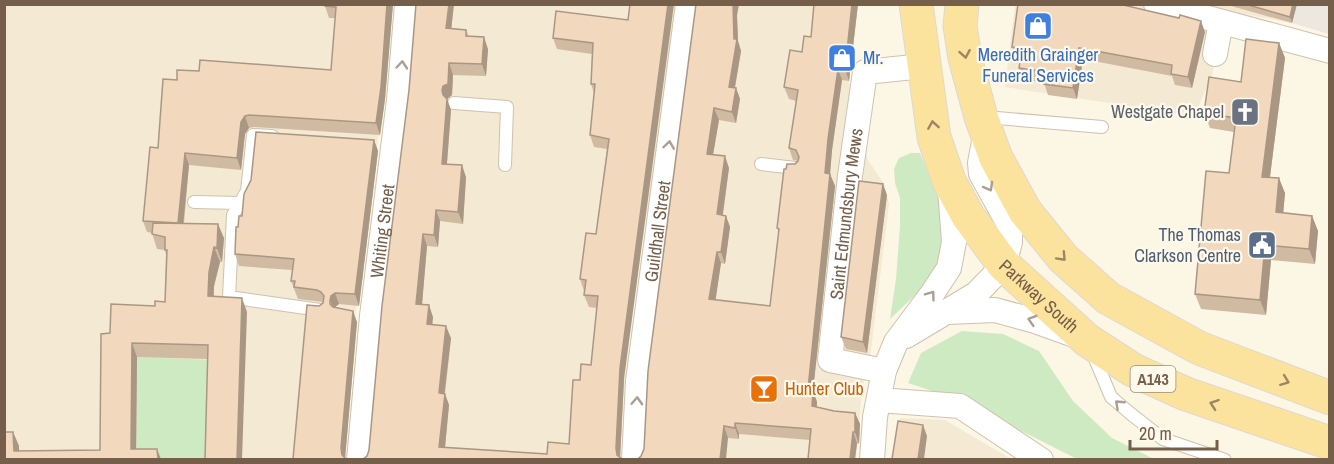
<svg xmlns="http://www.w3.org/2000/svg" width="1334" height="464" viewBox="0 0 1334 464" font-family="'Archivo Narrow',sans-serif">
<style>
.residential{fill:#f4e9d3}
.industrial{fill:#ece7df}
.green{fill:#ceeac3}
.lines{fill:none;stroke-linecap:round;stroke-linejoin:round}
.service-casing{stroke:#d0c1ae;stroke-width:14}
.minor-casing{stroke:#d0c1ae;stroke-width:26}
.primary-casing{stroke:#ded8d4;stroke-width:35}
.service{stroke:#fff;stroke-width:12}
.minor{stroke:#fff;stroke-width:24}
.primary{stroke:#fbe39d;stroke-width:33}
.wall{fill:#d0baa2}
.shaded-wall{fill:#a99784}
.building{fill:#f2d8bc;stroke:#a99784;stroke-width:1.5}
.oneway{stroke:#9d8663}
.oneway2{stroke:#ac9e92}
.labels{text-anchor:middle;stroke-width:4.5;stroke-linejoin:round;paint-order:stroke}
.shield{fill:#fff9eb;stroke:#9e8c7a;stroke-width:1.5}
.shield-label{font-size:16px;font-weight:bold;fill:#755e4a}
.shop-label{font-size:18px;fill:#366cbe;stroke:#fff9eb}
.worship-label{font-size:18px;fill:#5b616d;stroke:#fff9eb;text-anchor:end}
.street-label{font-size:18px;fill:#755e4a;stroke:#fff9eb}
.service-label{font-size:18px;fill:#4e5e75;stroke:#fff9eb;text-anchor:end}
.food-label{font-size:18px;fill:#c56008;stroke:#fff9eb;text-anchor:start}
</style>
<rect width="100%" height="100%" fill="#fcf6e4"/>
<g class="residential">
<polygon points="4,5 391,5 379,131 356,309 342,459 5,459"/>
<polygon points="414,5 679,5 657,157 632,296 624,392 620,459 373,460"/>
<polygon points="704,5 858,5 849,81 851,98 868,160 884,184 889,204 870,358 862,390 856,459 642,460"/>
<polygon points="1015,5 1297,5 1292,23 1223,10 1212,76 1194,116 1005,87"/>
<polygon points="900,418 945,420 1011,459 896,460"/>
</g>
<polygon class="industrial" points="1297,5 1329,5 1329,34 1292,23"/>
<g class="green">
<polygon points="911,153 920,153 941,204 945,231 942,255 926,285 890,319 896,279 900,226 900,198 895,183 894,169 899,158"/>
<polygon points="962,331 1003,334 1039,351 1073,401 1112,438 1154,459 1077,459 960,400 908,383 921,353"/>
<polygon points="137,357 213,360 210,459 136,460"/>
</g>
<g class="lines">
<g class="service-casing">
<g id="service">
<polyline points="454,103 507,107 505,165"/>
<polyline points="985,117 1102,127"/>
<polyline points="272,136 253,135 247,191 233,215 229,297 320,310"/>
<polyline points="761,164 795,168"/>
<polyline points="194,202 240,203"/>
<polyline points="1093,354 1111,397 1131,414 1163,439 1225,460"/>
</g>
</g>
<g class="minor-casing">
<g id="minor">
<polyline points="1156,4 1330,51"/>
<polyline points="1215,54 1221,22"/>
<polyline points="948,312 995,310 1035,321 1074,335"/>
<polyline points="906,336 976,294 1004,265 1010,242 1010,226 981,174 980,163 986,131"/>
<path id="s1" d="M884 371 830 360 850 176 865 72 924 66"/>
<polyline points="879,400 960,406 1041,460"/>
<path id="s2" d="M359 460 372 316 399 100 407 4"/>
<path id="s3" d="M634 460 638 381 688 4"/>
<polyline points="872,460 875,417 884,371 896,342 932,294 949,268 954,242 950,189"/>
</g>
</g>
<g class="primary-casing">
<g id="primary">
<path id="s4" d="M916 4 934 137 949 181 968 216 1004 265 1087 340 1133 370 1186 394 1330 443"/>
<polyline points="962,4 960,26 965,58 981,117 996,158 1025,211 1063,258 1108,298 1199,348 1330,398"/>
</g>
</g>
<use href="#service" class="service"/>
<use href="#minor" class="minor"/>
<use href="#primary" class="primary"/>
</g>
<g class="wall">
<polygon points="393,4 385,99 380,135 254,127 249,128 245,134 241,170 189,165 184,223 224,238 222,262 220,262 214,286 214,297 247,312 207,359 137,357 136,449 4,459 13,432 19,446 19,451 100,450 110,333 165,302 166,255 165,250 157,249 152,233 147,232 143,221 158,148 177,80 199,71 331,70 335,18 329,18 325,6"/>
<polygon points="416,4 454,4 451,29 466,30 469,36 488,49 486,76 453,75 452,95 447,99 451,110 447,164 466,177 463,224 440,221 438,247 427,246 422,305 433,317 432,325 451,338 445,394 449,405 445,447 547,454 569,444 580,380 591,365 597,308 589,307 584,295 585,291 584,291 580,279 596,234 607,149 594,147 590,135 594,93 591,84 592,54 557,49 553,38 628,20 624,379 620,458 367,456 369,450 409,90"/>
<polygon points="696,4 739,4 737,15 738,41 741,51 735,88 736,88 740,99 736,123 719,120 713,155 729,168 723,215 726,216 730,227 725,264 721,263 715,300 770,306 779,232 777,228 786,169 798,161 793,160 789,148 796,101 789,99 784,87 811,37 858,4 849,81 842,80 832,150 830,174 835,186 813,390 817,402 817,407 834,411 855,413 860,424 859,444 857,443 855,459 808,459 810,440 739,434 739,439 728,438 641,456 644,449"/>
<polygon points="1224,4 1297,4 1292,23"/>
<polygon points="1129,7 1205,32 1192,88 1175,85 1172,76 1083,59 1077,99 1048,95 1044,83 1023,79 1019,68 1021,59 1016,58 1012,47"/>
<polygon points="1279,43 1285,58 1270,177 1285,193 1283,213 1312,216 1318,231 1315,264 1271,260 1266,315 1201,309 1195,294 1229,173 1234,132 1210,128 1204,113 1241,82"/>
<polygon points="374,140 378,151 359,306 339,304 335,307 357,322 345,458 293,459 319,306 323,302 298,299 291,281 292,270 239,266 235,254 238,227 242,216"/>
<polygon points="887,195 867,353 846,349 841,337"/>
</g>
<g class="shaded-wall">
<polygon points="387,4 393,4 385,99 380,135 376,123"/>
<polygon points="449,4 454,4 450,40 446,28"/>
<polygon points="668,4 674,4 624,379 620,459 619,459 616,448 620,368"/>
<polygon points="733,4 739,4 737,15 738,41 741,51 733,98 729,87 734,39"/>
<polygon points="852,4 858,4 849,81 845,69"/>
<polygon points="1293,4 1297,4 1292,23 1290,17"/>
<polygon points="1201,21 1205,32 1192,88 1188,77"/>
<polygon points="484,37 488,49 486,76 482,64"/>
<polygon points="1279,43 1285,58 1268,192 1262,177"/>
<polygon points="1079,48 1083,59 1077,99 1073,88"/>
<polygon points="449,63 453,75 452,95 447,99 451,110 446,175 442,164 443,95 442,90"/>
<polygon points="838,69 842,80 832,150 830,174 835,186 812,401 808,389 828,139"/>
<polygon points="736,88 740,99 736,123 732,112"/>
<polygon points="714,108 719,120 711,166 707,154"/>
<polygon points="245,116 249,128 245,134 241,170 237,158 241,122"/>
<polygon points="374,140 378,151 359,306 355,294"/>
<polygon points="185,153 189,165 182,236 178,224"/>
<polygon points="725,156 729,168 721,226 717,214"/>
<polygon points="462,165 466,177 463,224 458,212"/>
<polygon points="1279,178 1285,193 1282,227 1276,212"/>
<polygon points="883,184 887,195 867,353 863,342"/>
<polygon points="436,210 440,221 438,247 434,235"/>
<polygon points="726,216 730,227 725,264 721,252"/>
<polygon points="1312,216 1318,231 1315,264 1309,249"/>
<polygon points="218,224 224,238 222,262 217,248"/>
<polygon points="423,234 427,246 421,316 416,304"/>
<polygon points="1265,245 1271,260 1266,315 1260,300"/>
<polygon points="214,247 220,262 214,286 213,311 208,296 209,272"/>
<polygon points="717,252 721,263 714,311 709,299"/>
<polygon points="335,293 339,304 335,307 334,311 330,300 331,296"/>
<polygon points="242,298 247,312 242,459 237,459"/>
<polygon points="429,305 433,317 431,336 427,324"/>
<polygon points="353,311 357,322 345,459 342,455 341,448"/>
<polygon points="446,326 451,338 443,405 439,393"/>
<polygon points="132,343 137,357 136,459 131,449"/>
<polygon points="813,390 817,402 816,418 812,406"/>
<polygon points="445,394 449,405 444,458 439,447"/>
<polygon points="855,413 860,424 859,444 855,432"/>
<polygon points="735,423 739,434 739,439 735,428"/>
<polygon points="923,425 927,436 924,459 918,459"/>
<polygon points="724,426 728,438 726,459 720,459"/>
<polygon points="13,432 19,446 19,459 14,451"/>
<polygon points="853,432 857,443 855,459 850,459"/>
<polygon points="157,449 161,459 158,459"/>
</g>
<g class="building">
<polygon points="325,4 387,4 381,87 376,123 249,115 245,116 241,122 237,158 185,153 178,223 143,221 150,147 158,148 163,79 177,80 177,70 199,71 200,60 331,70 336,7 325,6"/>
<polygon points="416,4 449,4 446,28 466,30 466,36 484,37 482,64 449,63 448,84 443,86 442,90 443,95 447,99 442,164 462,165 458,212 436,210 434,235 423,234 416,304 429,305 427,324 446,326 439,393 445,394 439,447 547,454 548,442 569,444 573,380 580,380 581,364 591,365 598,296 584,295 586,280 580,279 586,233 596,234 609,139 590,135 595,84 591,84 593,43 553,38 556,11 628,20 630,4 668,4 620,368 616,448 617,455 622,459 363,459 367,456 369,450 382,306 409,90"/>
<polygon points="696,4 733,4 734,39 737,39 729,87 736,88 732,112 714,108 707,154 725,156 717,214 726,216 721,252 717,252 709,299 770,306 779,229 777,228 784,169 786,169 787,164 795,164 798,161 799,157 796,150 789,148 798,90 784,87 790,50 802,52 804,36 811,37 814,4 852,4 845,69 838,69 828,139 825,173 830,174 808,389 813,390 812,406 834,411 855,413 855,432 853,432 850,459 808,459 811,429 735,423 735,428 724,426 720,459 638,459 641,456 644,449 648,371"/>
<polygon points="1018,4 1123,4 1123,5 1179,18 1180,15 1201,21 1188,77 1171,74 1172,65 1079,48 1073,88 1044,84 1045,72 1019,68 1022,48 1012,47"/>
<polygon points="1245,4 1293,4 1290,17"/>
<polygon points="1246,39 1279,43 1262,177 1279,178 1276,212 1312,216 1309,249 1265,245 1260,300 1195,294 1206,171 1229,173 1236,118 1204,113 1209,77 1241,82"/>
<polygon points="256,132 374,140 355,294 335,293 331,296 330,300 330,304 333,307 353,311 341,448 342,455 346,459 293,459 307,305 319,306 323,303 324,296 321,292 317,290 294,287 295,281 291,281 294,259 235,254 236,227 238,227 239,216 242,216 244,194 251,180"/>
<polygon points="859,181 883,184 863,342 841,337"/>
<polygon points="153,223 218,224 217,248 214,247 209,272 208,296 242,298 237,459 205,459 208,345 132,343 131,449 157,449 158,459 4,459 4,432 13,432 14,451 100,450 101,334 110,333 111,304 155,306 155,301 165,302 167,250 165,250 165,237 152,234"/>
<polygon points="898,421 923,425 918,459 892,459"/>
</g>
<defs><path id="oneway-chevron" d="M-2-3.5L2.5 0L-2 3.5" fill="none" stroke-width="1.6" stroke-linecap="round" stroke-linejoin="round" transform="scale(1.5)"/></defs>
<g class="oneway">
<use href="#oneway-chevron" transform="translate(965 54) rotate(80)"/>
<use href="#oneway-chevron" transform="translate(933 125) rotate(-99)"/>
<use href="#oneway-chevron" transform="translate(1062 257) rotate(47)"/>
<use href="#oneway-chevron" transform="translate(1285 381) rotate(21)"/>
<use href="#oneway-chevron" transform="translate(1214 404) rotate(-161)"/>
</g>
<g class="oneway2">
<use href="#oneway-chevron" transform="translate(402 65) rotate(-85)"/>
<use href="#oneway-chevron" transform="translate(669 145) rotate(-82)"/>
<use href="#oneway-chevron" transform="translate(989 187) rotate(61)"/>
<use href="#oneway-chevron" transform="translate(931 295) rotate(-54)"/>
<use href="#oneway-chevron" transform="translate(1032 320) rotate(-163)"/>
<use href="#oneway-chevron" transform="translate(637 401) rotate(-87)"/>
<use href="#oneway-chevron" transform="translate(1119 404) rotate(-137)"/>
</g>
<defs>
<g id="shop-square" transform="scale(1.5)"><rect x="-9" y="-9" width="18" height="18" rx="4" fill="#3f7fe0" stroke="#fff9eb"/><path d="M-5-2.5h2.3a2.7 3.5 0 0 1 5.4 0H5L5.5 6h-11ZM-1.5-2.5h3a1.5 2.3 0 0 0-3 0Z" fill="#fff"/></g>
<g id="church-square" transform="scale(1.5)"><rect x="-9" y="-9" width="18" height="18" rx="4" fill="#6b7280" stroke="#fff9eb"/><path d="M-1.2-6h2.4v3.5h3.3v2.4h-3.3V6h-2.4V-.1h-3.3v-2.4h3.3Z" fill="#fff"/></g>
<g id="civic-square" transform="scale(1.5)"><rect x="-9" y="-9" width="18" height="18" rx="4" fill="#5c6f8a" stroke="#fff9eb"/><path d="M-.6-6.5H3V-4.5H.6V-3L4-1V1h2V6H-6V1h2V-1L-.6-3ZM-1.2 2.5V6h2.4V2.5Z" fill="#fff"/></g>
<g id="bar-square" transform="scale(1.5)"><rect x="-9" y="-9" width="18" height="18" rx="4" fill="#e8710a" stroke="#fff9eb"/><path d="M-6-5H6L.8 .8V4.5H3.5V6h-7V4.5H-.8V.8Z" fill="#fff"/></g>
</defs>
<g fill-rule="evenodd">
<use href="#shop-square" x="1038" y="26"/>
<use href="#shop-square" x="842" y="58"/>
<use href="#church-square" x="1245" y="112"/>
<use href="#civic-square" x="1262" y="245"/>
<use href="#bar-square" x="764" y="389"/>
</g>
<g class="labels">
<rect class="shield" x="1130.5" y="366" width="45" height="26" rx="4.5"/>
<g class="shield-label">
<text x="1153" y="385">A143</text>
</g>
<g class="shop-label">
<text x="1038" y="61">Meredith Grainger<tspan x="1038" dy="21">Funeral Services</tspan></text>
<text x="863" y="64" text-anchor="start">Mr.</text>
</g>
<g class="worship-label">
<text x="1224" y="118">Westgate Chapel</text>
</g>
<g class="street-label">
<text dy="6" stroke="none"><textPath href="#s1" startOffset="202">Saint Edmundsbury Mews</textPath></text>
<text dy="6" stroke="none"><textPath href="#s2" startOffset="230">Whiting Street</textPath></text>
<text dy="6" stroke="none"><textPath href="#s3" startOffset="230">Guildhall Street</textPath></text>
<text dy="6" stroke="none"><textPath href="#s4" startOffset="328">Parkway South</textPath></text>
</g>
<g class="service-label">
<text x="1241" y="241">The Thomas<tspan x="1241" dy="21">Clarkson Centre</tspan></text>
</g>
<g class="food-label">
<text x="785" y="395">Hunter Club</text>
</g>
</g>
<rect width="1334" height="464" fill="none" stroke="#755e4a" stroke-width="12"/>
<path d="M1130 440v9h87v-9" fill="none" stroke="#755e4a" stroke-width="3"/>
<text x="1139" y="440" font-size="18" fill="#755e4a" stroke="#fff9eb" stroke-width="4.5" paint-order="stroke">20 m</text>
</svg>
